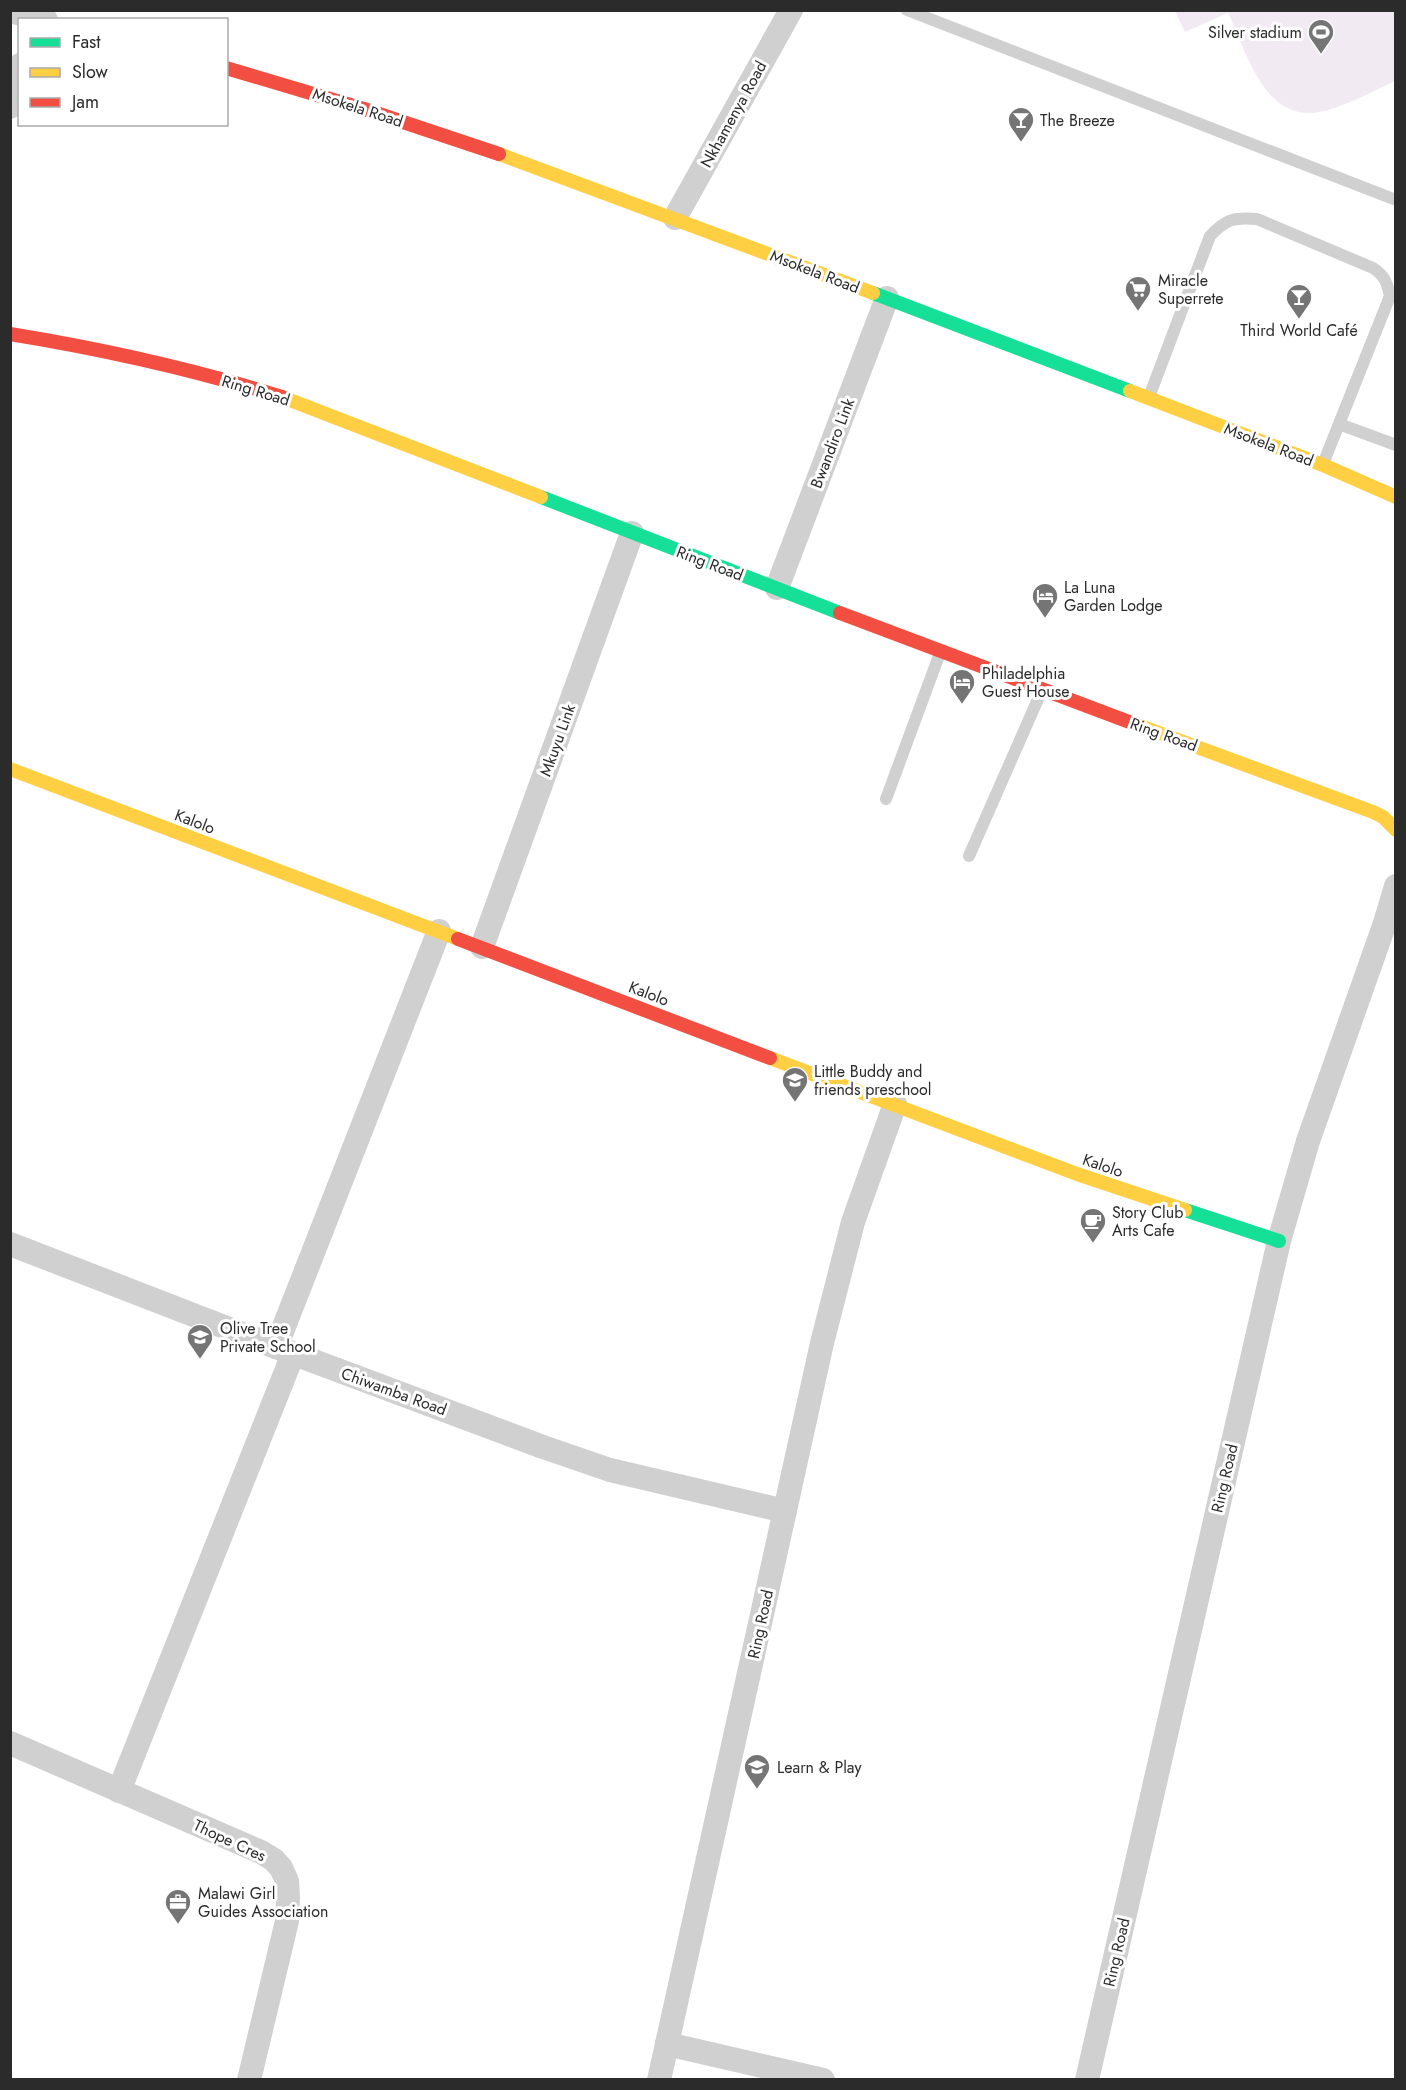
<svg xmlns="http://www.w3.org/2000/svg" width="1406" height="2090" viewBox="0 0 1406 2090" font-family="Jost,sans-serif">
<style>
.green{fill:#f2eaf3}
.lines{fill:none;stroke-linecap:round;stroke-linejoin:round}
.lane{stroke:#d0d0d0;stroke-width:12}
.street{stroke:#d0d0d0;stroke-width:24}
.fast{stroke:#16e098;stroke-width:14}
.slow{stroke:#ffcf43;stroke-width:14}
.jam{stroke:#f24e42;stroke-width:14}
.labels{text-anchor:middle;stroke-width:6;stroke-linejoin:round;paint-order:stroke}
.poi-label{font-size:16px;fill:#2b2b2b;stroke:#fff;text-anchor:start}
.street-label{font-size:16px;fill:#2b2b2b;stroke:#fff}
</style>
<rect width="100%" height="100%" fill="#fff"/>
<path class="green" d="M1175 11H1395V81C1374 91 1351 103 1328 110 1266 129 1248 55 1228 13L1185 32Z"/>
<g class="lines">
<g class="lane">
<polyline points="907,10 1396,200"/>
<path d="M1149 397 1210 236C1226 219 1234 217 1257 219L1373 268C1384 275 1387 282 1390 296L1323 464"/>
<polyline points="1339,424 1396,445"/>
<polyline points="886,799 940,653"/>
<polyline points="969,856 1042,690"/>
</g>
<g class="street">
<polyline points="10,11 46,20"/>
<polyline points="10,107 20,65"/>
<polyline points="675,218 791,10"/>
<polyline points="777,588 887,298"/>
<polyline points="482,947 632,533"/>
<polyline points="10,1244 276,1347 543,1447 610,1470 785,1511"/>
<polyline points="276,1347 439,931"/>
<polyline points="10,1743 261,1852 274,1860 281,1868 287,1881 288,1898 287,1921 249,2080"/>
<polyline points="119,1791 293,1354"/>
<polyline points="667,2044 823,2080"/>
<polyline points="659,2080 822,1343 853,1222 895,1104"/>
<polyline points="1087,2080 1279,1241 1308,1141 1385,923 1396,886"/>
</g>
<g class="fast">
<polyline points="873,293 1130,391"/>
<polyline points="541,497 840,613"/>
<polyline points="1185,1210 1279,1241"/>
</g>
<g class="slow">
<polyline points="499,154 873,293"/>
<polyline points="1130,391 1323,465 1396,497"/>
<polyline points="282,397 541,497"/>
<polyline points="1132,723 1373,812 1383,817 1396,830"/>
<polyline points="10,769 458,939"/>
<polyline points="770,1058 1077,1174 1185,1210"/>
</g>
<g class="jam">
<polyline points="226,68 364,109 499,154"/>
<path d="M10 334C102 349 193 369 282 397"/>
<polyline points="840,613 1132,723"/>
<polyline points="458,939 770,1058"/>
</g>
</g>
<defs>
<g id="stadium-pin" transform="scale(1.35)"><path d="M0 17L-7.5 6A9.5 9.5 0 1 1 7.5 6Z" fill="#757575" stroke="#fff"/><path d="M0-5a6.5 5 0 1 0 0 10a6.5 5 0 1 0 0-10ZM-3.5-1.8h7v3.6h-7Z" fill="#fff"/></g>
<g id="bar-pin" transform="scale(1.35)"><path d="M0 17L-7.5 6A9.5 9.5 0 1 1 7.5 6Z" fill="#757575" stroke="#fff"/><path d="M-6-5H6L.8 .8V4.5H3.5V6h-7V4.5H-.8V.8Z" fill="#fff"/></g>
<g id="supermarket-pin" transform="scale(1.35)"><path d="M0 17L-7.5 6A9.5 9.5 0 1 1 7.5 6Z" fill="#757575" stroke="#fff"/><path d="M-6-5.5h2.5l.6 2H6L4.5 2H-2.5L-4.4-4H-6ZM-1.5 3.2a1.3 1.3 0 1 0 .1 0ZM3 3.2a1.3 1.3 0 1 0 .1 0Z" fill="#fff"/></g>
<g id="hotel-pin" transform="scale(1.35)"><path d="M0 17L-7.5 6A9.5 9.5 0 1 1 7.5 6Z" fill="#757575" stroke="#fff"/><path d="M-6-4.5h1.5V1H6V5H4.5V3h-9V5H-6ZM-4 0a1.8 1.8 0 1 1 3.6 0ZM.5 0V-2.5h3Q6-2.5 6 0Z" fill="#fff"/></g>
<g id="school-pin" transform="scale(1.35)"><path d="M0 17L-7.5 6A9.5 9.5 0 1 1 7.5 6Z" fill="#757575" stroke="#fff"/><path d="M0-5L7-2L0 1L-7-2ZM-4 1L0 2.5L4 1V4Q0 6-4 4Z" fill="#fff"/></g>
<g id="cafe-pin" transform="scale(1.35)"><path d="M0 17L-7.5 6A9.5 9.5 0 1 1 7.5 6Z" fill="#757575" stroke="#fff"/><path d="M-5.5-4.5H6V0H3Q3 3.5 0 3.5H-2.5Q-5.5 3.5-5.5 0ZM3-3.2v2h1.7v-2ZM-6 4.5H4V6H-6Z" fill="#fff"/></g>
<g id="office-pin" transform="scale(1.35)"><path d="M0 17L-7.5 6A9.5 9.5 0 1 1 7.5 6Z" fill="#757575" stroke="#fff"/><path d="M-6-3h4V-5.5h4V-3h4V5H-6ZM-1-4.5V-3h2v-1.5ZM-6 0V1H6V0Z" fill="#fff"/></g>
</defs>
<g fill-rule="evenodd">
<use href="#stadium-pin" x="1321" y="32"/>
<use href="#bar-pin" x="1021" y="120"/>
<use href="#supermarket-pin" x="1138" y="289"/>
<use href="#bar-pin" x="1299" y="297"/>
<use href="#hotel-pin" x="1045" y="596"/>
<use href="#hotel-pin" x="962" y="682"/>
<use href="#school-pin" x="795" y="1080"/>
<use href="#cafe-pin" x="1093" y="1221"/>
<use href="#school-pin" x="200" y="1337"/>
<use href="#school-pin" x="757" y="1767"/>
<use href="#office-pin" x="178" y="1902"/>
</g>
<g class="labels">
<g class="poi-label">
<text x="1302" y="38" text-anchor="end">Silver stadium</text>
<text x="1040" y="126">The Breeze</text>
<text x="1158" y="286">Miracle<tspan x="1158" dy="18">Superrete</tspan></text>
<text x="1299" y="336" text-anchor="middle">Third World Café</text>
<text x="1064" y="593">La Luna<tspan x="1064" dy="18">Garden Lodge</tspan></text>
<text x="982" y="679">Philadelphia<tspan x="982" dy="18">Guest House</tspan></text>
<text x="814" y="1077">Little Buddy and<tspan x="814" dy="18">friends preschool</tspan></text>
<text x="1112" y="1218">Story Club<tspan x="1112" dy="18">Arts Cafe</tspan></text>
<text x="220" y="1334">Olive Tree<tspan x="220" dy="18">Private School</tspan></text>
<text x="777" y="1773">Learn &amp; Play</text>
<text x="198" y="1899">Malawi Girl<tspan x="198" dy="18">Guides Association</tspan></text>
</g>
<g class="street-label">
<text transform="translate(358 107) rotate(18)" y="6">Msokela Road</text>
<text transform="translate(733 114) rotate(-61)" y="6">Nkhamenya Road</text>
<text transform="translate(815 271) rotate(21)" y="6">Msokela Road</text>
<text transform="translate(256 390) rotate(17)" y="6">Ring Road</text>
<text transform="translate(832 443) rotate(-69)" y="6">Bwandiro Link</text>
<text transform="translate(1269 444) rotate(21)" y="6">Msokela Road</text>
<text transform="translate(710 563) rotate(21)" y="6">Ring Road</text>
<text transform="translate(1164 734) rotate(20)" y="6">Ring Road</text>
<text transform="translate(557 740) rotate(-70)" y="6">Mkuyu Link</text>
<text transform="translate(195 821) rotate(21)" y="6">Kalolo</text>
<text transform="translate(649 993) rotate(21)" y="6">Kalolo</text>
<text transform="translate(1103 1165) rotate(19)" y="6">Kalolo</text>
<text transform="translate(394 1391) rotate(20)" y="6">Chiwamba Road</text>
<text transform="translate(1224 1478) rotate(-77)" y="6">Ring Road</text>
<text transform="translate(760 1624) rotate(-78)" y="6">Ring Road</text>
<text transform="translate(230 1840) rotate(25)" y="6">Thope Cres</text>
<text transform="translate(1116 1952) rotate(-77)" y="6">Ring Road</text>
</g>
</g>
<rect width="1406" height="2090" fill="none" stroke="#2b2b2b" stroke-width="24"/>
<rect x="18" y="18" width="210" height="108" fill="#ffffff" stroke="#aaaaaa" stroke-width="1.5"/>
<rect x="30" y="38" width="30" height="9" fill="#16e098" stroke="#aaaaaa" stroke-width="1.5"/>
<text x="72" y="48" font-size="18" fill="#2b2b2b">Fast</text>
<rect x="30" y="68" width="30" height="9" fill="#ffcf43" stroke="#aaaaaa" stroke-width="1.5"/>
<text x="72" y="78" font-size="18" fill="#2b2b2b">Slow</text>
<rect x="30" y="98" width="30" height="9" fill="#f24e42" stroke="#aaaaaa" stroke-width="1.5"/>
<text x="72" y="108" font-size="18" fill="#2b2b2b">Jam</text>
</svg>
